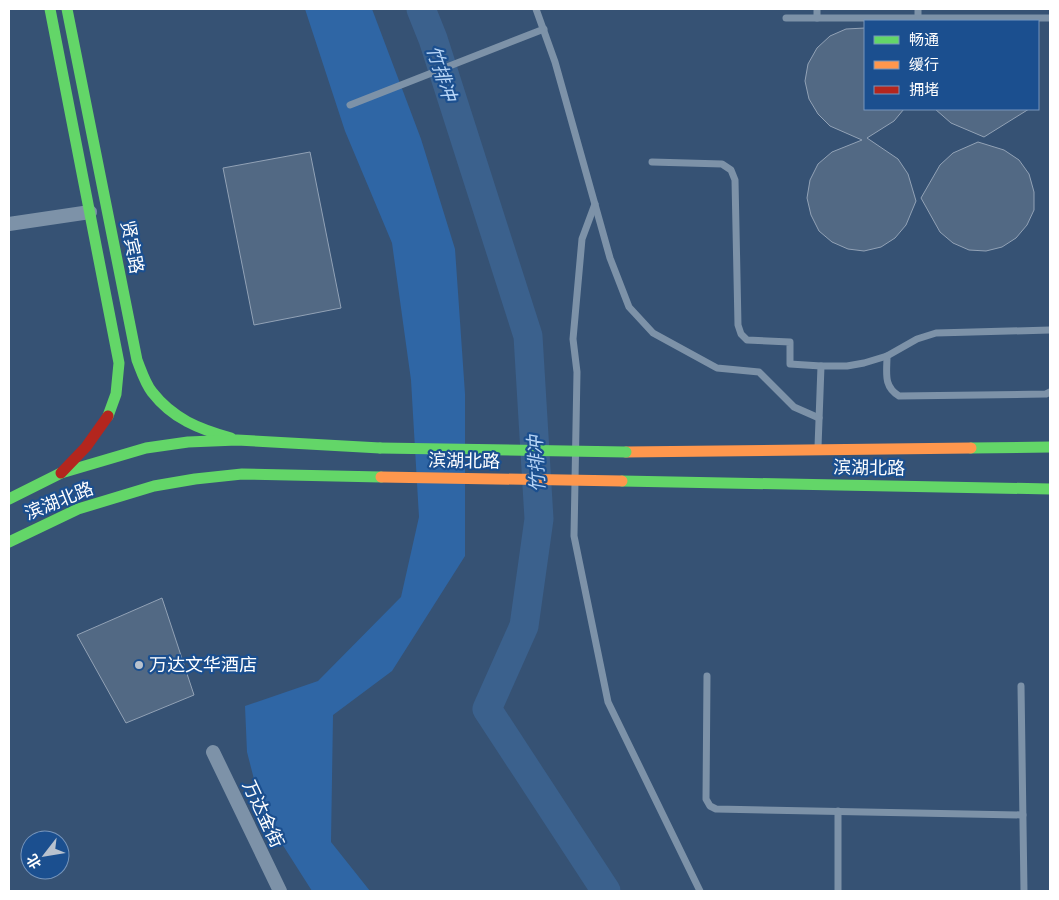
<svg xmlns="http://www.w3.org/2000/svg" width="1059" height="900" viewBox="0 0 1059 900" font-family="Ubuntu,'Noto Sans SC',sans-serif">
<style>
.green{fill:#2f66a5}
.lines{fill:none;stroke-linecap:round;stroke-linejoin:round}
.river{stroke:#3b618d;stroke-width:29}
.building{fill:#526984;stroke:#92a2b6}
.lane{stroke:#7d92a8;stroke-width:7}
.street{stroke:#7d92a8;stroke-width:14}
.fast{stroke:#63d668;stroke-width:11}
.slow{stroke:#ff974d;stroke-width:11}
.jam{stroke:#b3261e;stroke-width:11}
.fast-bridge{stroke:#63d668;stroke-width:11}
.slow-bridge{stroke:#ff974d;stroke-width:11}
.poi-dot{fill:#b9c2ce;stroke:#1b4f8f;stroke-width:2}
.labels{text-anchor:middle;stroke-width:4.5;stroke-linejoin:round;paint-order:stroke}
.street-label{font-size:18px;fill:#fff;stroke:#1b4f8f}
.poi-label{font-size:18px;fill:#fff;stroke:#1b4f8f;text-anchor:start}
.water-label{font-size:19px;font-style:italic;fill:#b5d3f5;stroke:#1b4f8f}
</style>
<rect width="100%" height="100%" fill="#365274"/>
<polygon class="green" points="305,9 372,9 421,139 455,249 465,394 465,556 392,671 333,715 331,842 370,891 312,891 263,814 247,752 245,706 318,681 401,597 419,517 411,380 392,243 345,131"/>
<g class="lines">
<polyline class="river" points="421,9 433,39 528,336 539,519 524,626 487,709 606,891"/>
</g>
<g class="building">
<polygon points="865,28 865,109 904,109 894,121 867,138 898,159 908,174 916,201 906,225 895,238 881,247 864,251 848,249 832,242 819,231 811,215 807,198 810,180 818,164 832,152 862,140 830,126 818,114 809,99 805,81 808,64 817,48 830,36 846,29"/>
<polygon points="935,109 1029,109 984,137 951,123"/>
<polygon points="978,142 1004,150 1019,160 1029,174 1034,192 1034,210 1027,225 1016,238 1002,247 986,251 969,250 953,243 940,232 921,198 940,165 953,153"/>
<polygon points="310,152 341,308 254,325 223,168"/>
<polygon points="162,598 194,695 126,723 77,635"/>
</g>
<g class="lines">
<g class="lane">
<polyline points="536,9 555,62 610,258 629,307 653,333 717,368 759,372 794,407 819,418"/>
<polyline points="817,9 817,18"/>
<polyline points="786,18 1050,18"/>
<polyline points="918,21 918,9"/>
<polyline points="350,105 544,29"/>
<polyline points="652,162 722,164 731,170 735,180 738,325 741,334 747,340 790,342 790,364 821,366"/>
<polyline points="595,204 582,239 573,339 577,372 574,536 608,702 700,891"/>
<path d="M887 356C887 373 883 386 899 396L1046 394 1050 392"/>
<polyline points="818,447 821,366 847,366 864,363 887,356 917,339 936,333 1050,330"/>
<polyline points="707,676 706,799 710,806 716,809 1023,815"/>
<polyline points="1021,686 1024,891"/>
<polyline points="838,811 838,891"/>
</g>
<g class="street">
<polyline points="9,224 90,212"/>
<polyline points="213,752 280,891"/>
</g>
<g class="fast">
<polyline points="50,9 119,363 116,394 108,416"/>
<path d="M67 9 137 360C141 370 145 383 152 392 173 419 199 429 231 438"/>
<polyline points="971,448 1050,447"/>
<polyline points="622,481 1050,489"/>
<polyline points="9,499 61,473 146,448 188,442 237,440 380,448"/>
<polyline points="9,542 78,509 154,486 195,479 242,474 381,477"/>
</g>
<polyline class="slow" points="626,452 971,448"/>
<polyline class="jam" points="61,473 86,447 108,416"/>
<polyline class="fast-bridge" points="380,448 626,452"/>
<polyline class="slow-bridge" points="381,477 622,481"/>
</g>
<circle class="poi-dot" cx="139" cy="665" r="5"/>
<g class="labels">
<g class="street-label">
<text transform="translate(132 247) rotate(79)" y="6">贤宾路</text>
<text transform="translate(464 461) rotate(1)" y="6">滨湖北路</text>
<text transform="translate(869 468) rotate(1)" y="6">滨湖北路</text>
<text transform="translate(59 501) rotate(-22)" y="6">滨湖北路</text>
<text transform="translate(263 814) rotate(65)" y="6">万达金街</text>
</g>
<g class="poi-label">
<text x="149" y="671">万达文华酒店</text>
</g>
<g class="water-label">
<text transform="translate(442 73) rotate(72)" y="7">竹排冲</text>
<text transform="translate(536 464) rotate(-93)" y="7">竹排冲</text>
</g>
</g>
<rect width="1059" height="900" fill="none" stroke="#ffffff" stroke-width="20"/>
<rect x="864" y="20" width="175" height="90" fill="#1b4f8f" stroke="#7695bc"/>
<rect x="874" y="36" width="25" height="8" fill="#63d668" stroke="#7695bc"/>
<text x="909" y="45" font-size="15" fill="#ffffff">畅通</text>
<rect x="874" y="61" width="25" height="8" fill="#ff974d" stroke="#7695bc"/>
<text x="909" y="70" font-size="15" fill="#ffffff">缓行</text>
<rect x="874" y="86" width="25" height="8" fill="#b3261e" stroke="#7695bc"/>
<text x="909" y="95" font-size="15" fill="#ffffff">拥堵</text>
<g transform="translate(45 855) rotate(239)"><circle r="24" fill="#1b4f8f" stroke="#7695bc"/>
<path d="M0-4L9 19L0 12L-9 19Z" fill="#b9c2ce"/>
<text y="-8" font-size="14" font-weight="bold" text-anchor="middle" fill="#ffffff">北</text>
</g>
</svg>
